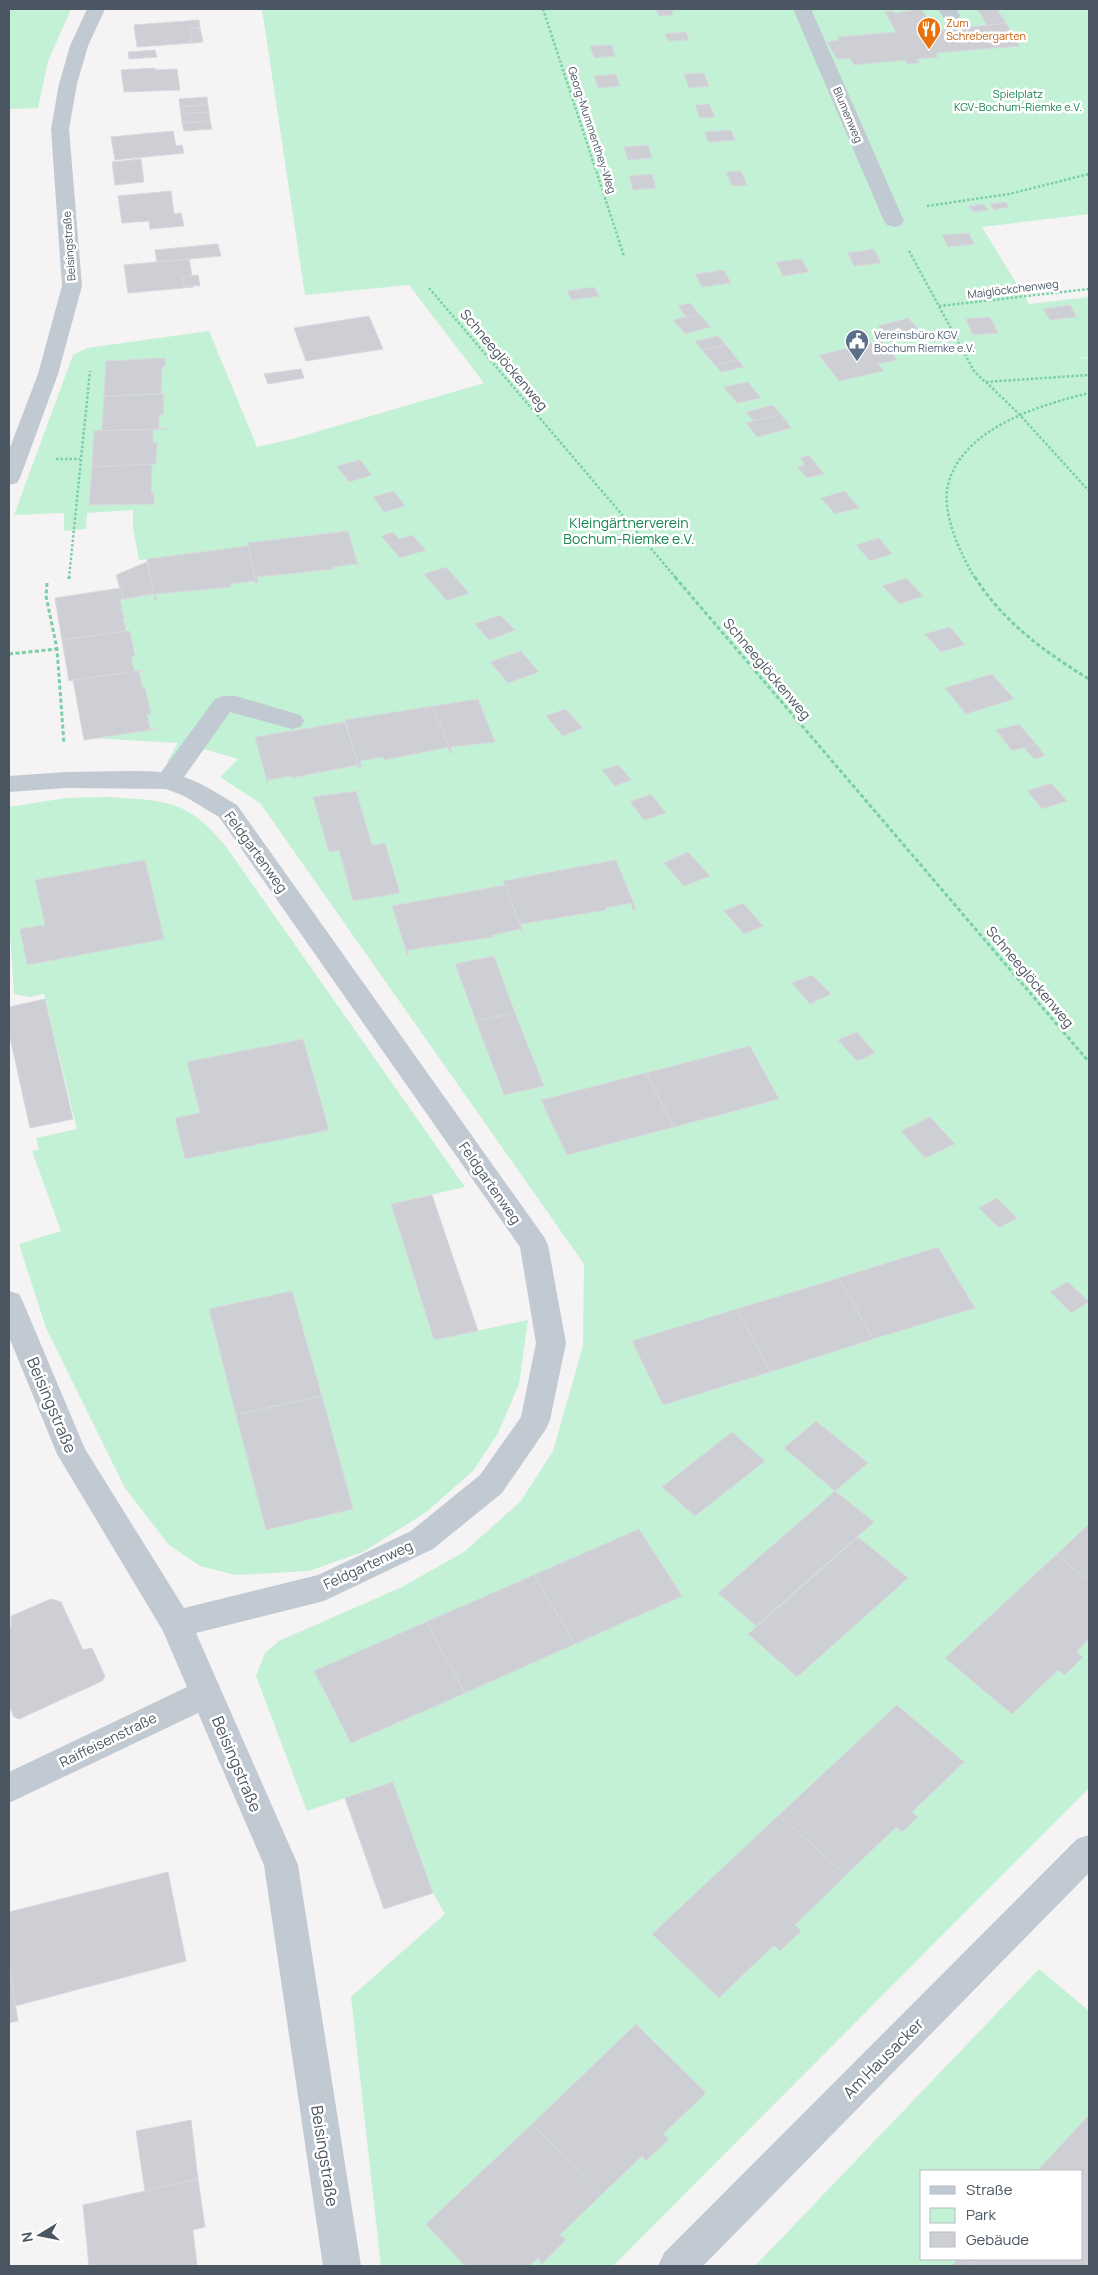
<svg xmlns="http://www.w3.org/2000/svg" width="1098" height="2275" viewBox="0 0 1098 2275" font-family="Manrope,sans-serif">
<style>
.green{fill:#c3f1d5;fill-rule:evenodd}
.building{fill:#cdcfd5;stroke:#d7d9de}
.lines{fill:none;stroke-linecap:round;stroke-linejoin:round}
.path-far1{stroke:#7ad0a6;stroke-width:2.5;stroke-dasharray:2.5 2;stroke-linecap:butt}
.path{stroke:#7ad0a6;stroke-width:3;stroke-dasharray:4 2.5;stroke-linecap:butt}
.lane{fill:#c1cad2;fill-rule:evenodd}
.street{fill:#c1cad2;fill-rule:evenodd}
.labels{text-anchor:middle;stroke-width:5;stroke-linejoin:round;paint-order:stroke}
.far-food-label{font-size:11px;fill:#c56008;stroke:#fff;text-anchor:start}
.far-park-label{font-size:11px;fill:#17864f;stroke:#fff}
.far-street-label{font-size:11px;fill:#4a5661;stroke:#fff}
.far-service-label{font-size:11px;fill:#4e5e75;stroke:#fff;text-anchor:start}
.street-label{font-size:14px;fill:#4a5661;stroke:#fff}
.park-label{font-size:14px;fill:#17864f;stroke:#fff}
.near-street-label{font-size:16px;fill:#4a5661;stroke:#fff}
</style>
<rect width="100%" height="100%" fill="#f5f3f3"/>
<g class="green">
<polygon points="9,9 71,9 48,61 38,108 9,109"/>
<polygon points="262,9 1089,9 1089,214 982,227 1029,304 1089,297 1089,357 1077,359 1089,358 1089,1788 613,2266 381,2266 351,1997 445,1914 433,1893 393,1782 307,1811 256,1676 265,1653 279,1641 402,1587 464,1552 521,1501 553,1451 583,1346 584,1264 260,803 220,777 238,759 204,749 189,766 167,762 178,743 91,738 157,728 150,729 147,714 151,713 145,687 142,687 139,672 146,671 146,669 134,671 131,657 135,656 130,631 126,631 123,617 132,615 123,616 120,599 154,594 156,600 155,594 230,587 230,584 254,581 256,586 258,582 257,577 333,569 333,567 356,564 358,569 348,531 248,543 248,546 139,560 133,527 133,510 87,513 86,529 64,531 64,513 14,515 73,355 87,348 209,331 257,447 292,439 484,383 409,285 305,295"/>
<path d="M108 797C167 801 188 799 227 848L465 1187 391 1204 434 1340 528 1320 519 1384 498 1433 473 1471 425 1513 363 1552 309 1571 236 1575 200 1566 169 1545 125 1488 46 1328 19 1244 61 1231 32 1151 39 1150 36 1138 77 1129 44 994 30 997 14 994 9 916V807L66 798Z"/>
<path d="M1039 1969 1089 2011V2266H755ZM922 2171H1082V2259H922Z"/>
</g>
<g class="building">
<polygon points="656,9 671,9 673,15 659,16"/>
<polygon points="922,9 931,27 921,28 924,32 1006,23 1020,46 936,53 938,57 917,59 919,63 907,64 905,60 854,65 850,58 837,59 827,42 839,40 837,37 896,32 885,12 893,11 895,13"/>
<polygon points="977,9 997,9 1006,23 987,25"/>
<polygon points="199,20 200,28 190,28 192,43 137,47 134,25"/>
<polygon points="190,28 200,28 203,42 192,43"/>
<polygon points="686,32 689,40 668,41 665,34"/>
<polygon points="612,45 615,56 594,58 590,46"/>
<polygon points="155,50 157,57 129,59 128,52"/>
<polygon points="155,68 155,70 177,69 180,90 124,92 121,70"/>
<polygon points="704,73 709,86 689,88 684,74"/>
<polygon points="616,74 620,86 598,88 594,76"/>
<polygon points="207,97 208,105 180,107 179,99"/>
<polygon points="709,104 715,117 700,118 695,105"/>
<polygon points="208,105 209,112 181,114 180,107"/>
<polygon points="209,112 210,121 182,123 181,114"/>
<polygon points="210,121 212,129 184,131 182,123"/>
<polygon points="731,130 735,140 708,142 705,132"/>
<polygon points="173,131 176,146 182,145 184,153 115,160 111,137"/>
<polygon points="648,145 652,158 628,160 624,147"/>
<polygon points="141,159 144,182 115,185 112,162"/>
<polygon points="741,171 747,185 732,186 726,172"/>
<polygon points="652,174 656,188 633,190 629,176"/>
<polygon points="171,191 174,214 181,213 184,226 150,229 149,221 122,223 118,196"/>
<polygon points="1005,202 1009,207 994,210 990,204"/>
<polygon points="984,204 988,210 973,212 969,206"/>
<polygon points="969,233 974,244 948,247 942,235"/>
<polygon points="218,244 221,256 157,262 155,250"/>
<polygon points="874,249 881,263 854,266 848,253"/>
<polygon points="189,259 192,276 182,277 183,285 193,284 194,287 128,293 124,265"/>
<polygon points="801,259 809,272 783,276 776,262"/>
<polygon points="724,270 731,283 702,287 695,274"/>
<polygon points="198,275 200,286 183,285 182,277"/>
<polygon points="594,287 599,296 572,300 567,291"/>
<polygon points="690,303 699,314 686,317 678,306"/>
<polygon points="1070,305 1077,317 1050,320 1043,309"/>
<polygon points="699,314 711,327 685,334 673,320"/>
<polygon points="369,316 383,349 306,361 294,328"/>
<polygon points="990,317 998,333 973,335 966,319"/>
<polygon points="908,318 918,328 889,336 878,326"/>
<polygon points="718,336 726,345 702,350 695,341"/>
<polygon points="882,341 897,360 878,364 884,371 839,381 819,355"/>
<polygon points="726,345 738,360 715,365 702,350"/>
<polygon points="165,358 165,366 162,367 161,394 104,396 106,361"/>
<polygon points="738,360 744,367 721,372 715,365"/>
<polygon points="301,369 304,378 268,384 264,374"/>
<polygon points="748,382 761,398 737,403 724,387"/>
<polygon points="161,394 164,394 163,415 159,415 159,428 168,429 102,431 104,396"/>
<polygon points="773,405 781,414 754,421 746,412"/>
<polygon points="781,414 791,428 757,437 746,423"/>
<polygon points="161,429 153,430 153,443 157,442 156,464 92,467 94,431"/>
<polygon points="809,455 824,474 807,478 797,467 805,465 800,458"/>
<polygon points="360,460 372,475 349,482 337,466"/>
<polygon points="152,464 151,493 154,493 154,504 89,505 92,467"/>
<polygon points="394,491 405,506 384,512 373,497"/>
<polygon points="845,491 859,508 835,514 821,498"/>
<polygon points="348,531 359,569 356,564 333,567 334,569 257,577 258,582 256,583 247,543"/>
<polygon points="393,532 399,539 412,535 426,550 400,558 381,536"/>
<polygon points="879,538 892,554 870,561 856,545"/>
<polygon points="248,546 257,586 254,581 230,584 231,587 155,594 157,600 155,600 147,559"/>
<polygon points="147,562 154,594 123,599 116,575"/>
<polygon points="446,567 469,593 447,601 424,574"/>
<polygon points="906,578 923,596 900,604 882,586"/>
<polygon points="121,588 123,599 120,599 123,616 132,616 123,617 126,631 62,640 55,598"/>
<polygon points="500,615 515,630 489,640 475,624"/>
<polygon points="950,627 965,645 941,652 925,634"/>
<polygon points="126,631 130,631 135,656 131,657 134,671 146,670 69,681 62,640"/>
<polygon points="521,651 539,672 508,683 490,662"/>
<polygon points="146,670 139,672 142,687 145,687 151,714 147,714 150,729 157,729 84,740 73,680"/>
<polygon points="992,674 1014,699 966,714 945,688"/>
<polygon points="478,699 495,742 450,747 452,753 450,753 433,706"/>
<polygon points="433,706 449,747 384,760 383,757 360,761 362,767 359,767 345,720"/>
<polygon points="565,709 583,728 563,736 546,716"/>
<polygon points="345,722 360,770 357,765 291,778 291,776 268,780 268,785 255,737"/>
<polygon points="1019,724 1036,744 1012,751 996,730"/>
<polygon points="1036,744 1045,756 1034,759 1024,747"/>
<polygon points="619,765 631,780 615,786 602,770"/>
<polygon points="1051,783 1067,801 1042,809 1027,791"/>
<polygon points="356,791 372,845 385,843 400,893 353,901 339,850 329,852 313,797"/>
<polygon points="651,794 666,813 644,820 630,802"/>
<polygon points="688,852 710,876 684,886 664,863"/>
<polygon points="145,860 164,939 27,965 20,929 45,925 35,880"/>
<polygon points="616,860 636,909 633,910 631,903 606,908 606,910 521,924 523,932 503,881"/>
<polygon points="505,885 524,936 520,929 492,935 493,937 408,950 408,957 392,906"/>
<polygon points="743,903 763,926 744,934 724,911"/>
<polygon points="494,956 515,1013 476,1021 455,964"/>
<polygon points="812,975 831,994 810,1004 792,983"/>
<polygon points="45,999 73,1119 30,1128 9,1033 9,1007"/>
<polygon points="515,1013 544,1086 504,1095 476,1021"/>
<polygon points="857,1032 875,1053 857,1061 838,1040"/>
<polygon points="303,1039 329,1130 185,1159 175,1118 200,1113 187,1062"/>
<polygon points="750,1046 779,1099 674,1127 646,1073"/>
<polygon points="646,1073 674,1127 567,1155 541,1100"/>
<polygon points="930,1117 955,1144 925,1158 901,1131"/>
<polygon points="432,1195 478,1331 434,1340 391,1204"/>
<polygon points="997,1198 1017,1218 999,1228 979,1208"/>
<polygon points="938,1247 975,1308 873,1339 839,1278"/>
<polygon points="839,1278 873,1339 770,1372 737,1309"/>
<polygon points="1068,1282 1089,1302 1071,1313 1050,1292"/>
<polygon points="292,1291 322,1396 236,1415 209,1309"/>
<polygon points="737,1309 770,1372 663,1405 632,1341"/>
<polygon points="322,1396 353,1509 266,1530 236,1415"/>
<polygon points="816,1421 868,1463 835,1491 784,1448"/>
<polygon points="732,1432 765,1461 695,1516 662,1487"/>
<polygon points="835,1491 874,1522 756,1626 718,1593"/>
<polygon points="1089,1524 1089,1581 1056,1555"/>
<polygon points="639,1529 682,1596 575,1644 534,1575"/>
<polygon points="858,1537 908,1578 797,1677 748,1634"/>
<polygon points="1056,1555 1089,1581 1089,1639 1076,1652 1083,1657 1065,1675 1058,1670 1012,1714 945,1658"/>
<polygon points="534,1575 575,1644 465,1693 426,1622"/>
<polygon points="51,1599 61,1602 83,1650 92,1648 105,1676 102,1681 19,1719 14,1717 9,1706 9,1628 11,1627 11,1616"/>
<polygon points="426,1622 465,1693 351,1743 314,1671"/>
<polygon points="897,1705 964,1762 912,1812 918,1817 902,1832 896,1827 846,1875 779,1815"/>
<polygon points="393,1782 433,1893 384,1909 345,1798"/>
<polygon points="779,1815 846,1875 795,1925 801,1931 780,1951 774,1945 719,1998 652,1934"/>
<polygon points="168,1872 186,1961 15,2006 9,1965 9,1912"/>
<polygon points="9,1965 18,2021 9,2023"/>
<polygon points="636,2024 706,2093 663,2134 669,2139 646,2161 642,2156 601,2195 532,2124"/>
<polygon points="1089,2115 1089,2266 974,2266 966,2259 1082,2259 1082,2171 1037,2171"/>
<polygon points="191,2120 198,2179 145,2192 136,2131"/>
<polygon points="532,2124 601,2195 560,2235 566,2240 542,2264 538,2258 529,2266 465,2266 426,2224"/>
<polygon points="198,2179 205,2227 193,2230 197,2266 89,2266 83,2205"/>
<polygon points="958,2259 966,2259 974,2266 951,2266"/>
</g>
<g class="lines">
<g class="path-far1">
<polyline points="543,9 624,256"/>
<polyline points="927,206 1009,194 1089,174"/>
<polyline points="909,251 974,371 985,382 1089,375"/>
<polyline points="429,288 676,578"/>
<polyline points="939,306 1089,289"/>
<polyline points="986,382 1020,415 1089,491"/>
<polyline points="56,459 80,459"/>
<polyline points="69,578 90,371"/>
<path d="M975 578C961 555 941 513 948 485 962 428 1040 405 1089 393"/>
</g>
<g class="path">
<polyline points="675,577 1089,1062"/>
<path d="M975 577C1002 621 1046 653 1089 679"/>
<polyline points="69,579 69,577"/>
<polyline points="47,583 46,596 57,649 64,744"/>
<polyline points="9,654 57,649"/>
</g>
<g class="lane">
<polygon points="793,9 811,9 904,221 901,225 894,227 887,225 884,221"/>
<polygon points="938,9 956,9 960,16 957,20 945,20"/>
<polygon points="223,696 236,696 300,715 304,721 300,727 292,729 230,712 177,787 168,789 159,787 156,781 159,775 215,699"/>
</g>
<g class="street">
<polygon points="87,9 105,9 88,46 77,84 69,129 82,286 58,374 20,478 17,483 9,485 9,450 38,374 62,286 51,129 59,84 70,46"/>
<path d="M128 771C141 771 154 771 167 773 192 776 215 792 237 805L544 1237 548 1245 566 1343 550 1420 546 1429 502 1493 433 1549 324 1601 196 1633 298 1865 361 2266H323L264 1865 198 1713 9 1803V1772L187 1687 163 1631 57 1454 9 1337V1291L19 1294 23 1302 85 1449 184 1608 318 1575 411 1531 480 1475 521 1417 536 1343 520 1247 219 817 184 796 166 789 66 788 9 792V776L66 772Z"/>
<polygon points="1089,1835 1089,1873 703,2266 658,2266 664,2253 1077,1839"/>
</g>
</g>
<defs>
<g id="restaurant-pin" transform="scale(1.25)"><path d="M0 17L-7.5 6A9.5 9.5 0 1 1 7.5 6Z" fill="#e8710a" stroke="#fff"/><path d="M-5-6h1v4h1v-4h1v4h1v-4h1v5L-1.5 .5V6h-2V.5L-5-1ZM5-6V6H3V1.5H1.5Q1.5-4 5-6Z" fill="#fff"/></g>
<g id="civic-pin" transform="scale(1.25)"><path d="M0 17L-7.5 6A9.5 9.5 0 1 1 7.5 6Z" fill="#5c6f8a" stroke="#fff"/><path d="M-.6-6.5H3V-4.5H.6V-3L4-1V1h2V6H-6V1h2V-1L-.6-3ZM-1.2 2.5V6h2.4V2.5Z" fill="#fff"/></g>
</defs>
<g fill-rule="evenodd">
<use href="#restaurant-pin" x="929" y="29"/>
<use href="#civic-pin" x="857" y="341"/>
</g>
<g class="labels">
<g class="far-food-label">
<text x="946" y="27">Zum<tspan x="946" dy="13">Schrebergarten</tspan></text>
</g>
<g class="far-park-label">
<text x="1018" y="98">Spielplatz<tspan x="1018" dy="13">KGV-Bochum-Riemke e.V.</tspan></text>
</g>
<g class="far-street-label">
<text transform="translate(848 115) rotate(67)" y="4">Blumenweg</text>
<text transform="translate(592 130) rotate(72)" y="4">Georg-Mummenthey-Weg</text>
<text transform="translate(69 246) rotate(-94)" y="4">Beisingstraße</text>
<text transform="translate(1013 289) rotate(-7)" y="4">Maiglöckchenweg</text>
</g>
<g class="far-service-label">
<text x="874" y="339">Vereinsbüro KGV<tspan x="874" dy="13">Bochum Riemke e.V.</tspan></text>
</g>
<g class="street-label">
<text transform="translate(504 360) rotate(50)" y="5">Schneeglöckenweg</text>
<text transform="translate(767 669) rotate(50)" y="5">Schneeglöckenweg</text>
<text transform="translate(256 852) rotate(54)" y="5">Feldgartenweg</text>
<text transform="translate(1030 977) rotate(50)" y="5">Schneeglöckenweg</text>
<text transform="translate(490 1183) rotate(55)" y="5">Feldgartenweg</text>
<text transform="translate(368 1565) rotate(-25)" y="5">Feldgartenweg</text>
<text transform="translate(108 1740) rotate(-26)" y="5">Raiffeisenstraße</text>
</g>
<g class="park-label">
<text x="629" y="528">Kleingärtnerverein<tspan x="629" dy="16">Bochum-Riemke e.V.</tspan></text>
</g>
<g class="near-street-label">
<text transform="translate(52 1405) rotate(67)" y="6">Beisingstraße</text>
<text transform="translate(237 1764) rotate(67)" y="6">Beisingstraße</text>
<text transform="translate(883 2058) rotate(-45)" y="6">Am Hausacker</text>
<text transform="translate(325 2156) rotate(81)" y="6">Beisingstraße</text>
</g>
</g>
<rect width="1098" height="2275" fill="none" stroke="#4a5661" stroke-width="20"/>
<rect x="920" y="2170" width="162" height="90" fill="#ffffff" stroke="#b7bbc0"/>
<rect x="930" y="2186" width="25" height="8" fill="#c1cad2" stroke="#b7bbc0"/>
<text x="966" y="2195" font-size="15" fill="#4a5661">Straße</text>
<rect x="930" y="2208" width="25" height="15" fill="#c3f1d5" stroke="#b7bbc0"/>
<text x="966" y="2220" font-size="15" fill="#4a5661">Park</text>
<rect x="930" y="2232" width="25" height="15" fill="#cdcfd5" stroke="#b7bbc0"/>
<text x="966" y="2245" font-size="15" fill="#4a5661">Gebäude</text>
<g transform="translate(40 2235) rotate(260)" stroke="#ffffff" stroke-width="4" paint-order="stroke">
<path d="M0-4L9 19L0 12L-9 19Z" fill="#4a5661"/>
<text y="-8" font-size="14" font-weight="bold" text-anchor="middle" fill="#4a5661">N</text>
</g>
</svg>
